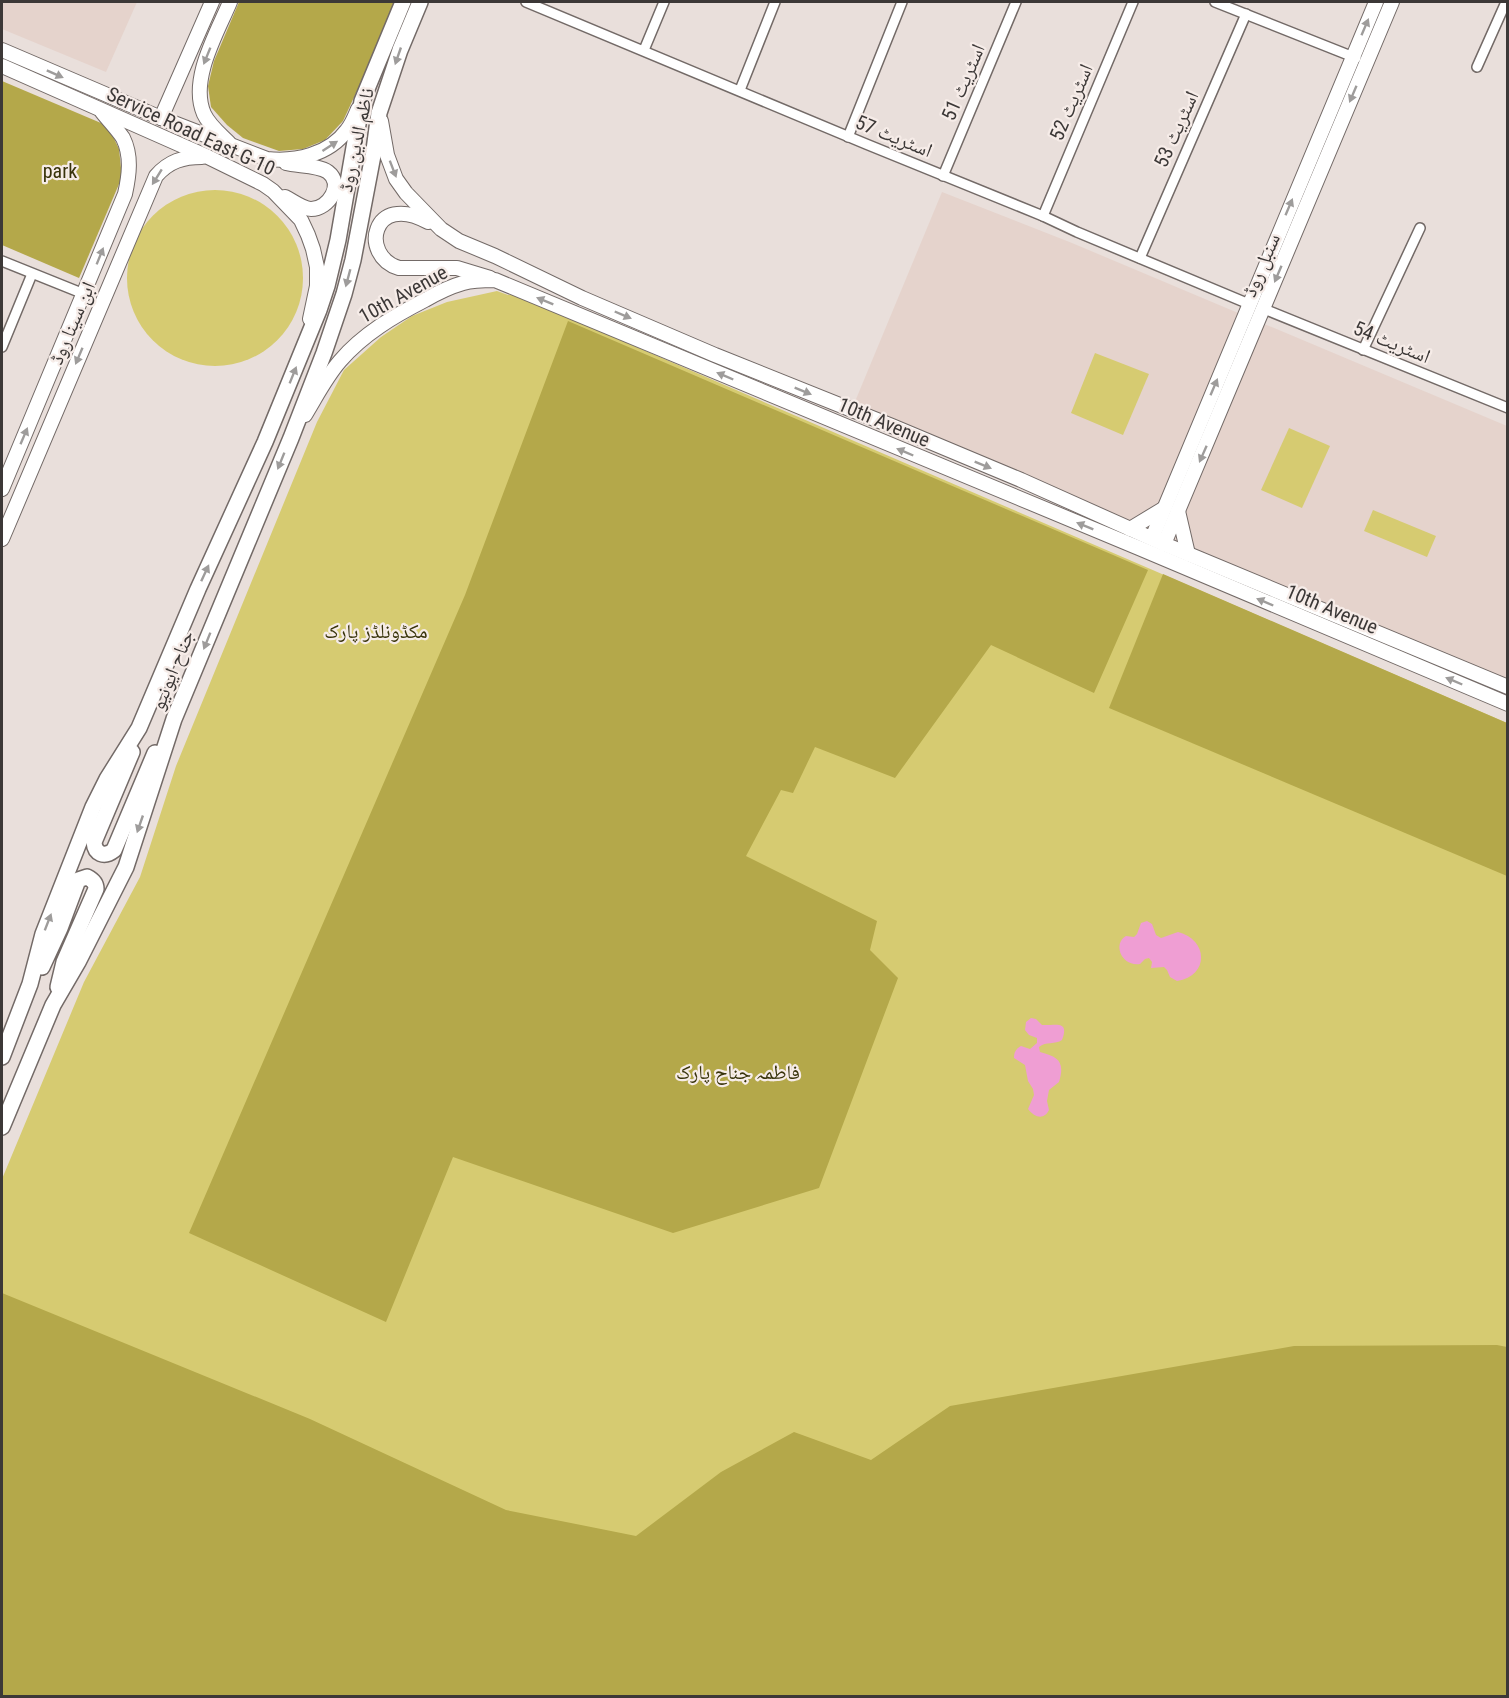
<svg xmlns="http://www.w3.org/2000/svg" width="1509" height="1698" viewBox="0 0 1509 1698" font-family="'Roboto Condensed','Noto Naskh Arabic',sans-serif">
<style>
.built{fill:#e5d3cc}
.green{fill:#d6cb71}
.forest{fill:#b4a84a}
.water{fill:#ef9ed3}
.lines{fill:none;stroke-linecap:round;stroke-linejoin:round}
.street-casing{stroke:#736a67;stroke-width:12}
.secondary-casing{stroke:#736a67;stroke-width:16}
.primary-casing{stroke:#736a67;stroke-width:18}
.street{stroke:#fff;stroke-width:9}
.secondary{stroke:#fff;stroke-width:14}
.primary{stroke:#fff;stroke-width:15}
.oneway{fill:#9e9c9b}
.labels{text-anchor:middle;stroke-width:4.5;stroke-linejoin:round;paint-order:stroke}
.street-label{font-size:20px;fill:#3c3837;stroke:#f6ece8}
.park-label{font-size:20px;fill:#38330a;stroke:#f6ece8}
</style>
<rect width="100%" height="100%" fill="#e9dfdb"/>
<g class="built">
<polygon points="2,2 137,2 106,72 2,29"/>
<polygon points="942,192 1072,243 1507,426 1507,683 1026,479 854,404"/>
</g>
<g class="green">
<circle cx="215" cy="278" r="88"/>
<polygon points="497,291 508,295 512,294 560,314 1507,723 1507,1696 2,1696 2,1179 84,982 140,877 176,766 317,422 344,370 381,337 412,316 447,302"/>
<polygon points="1095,353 1149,374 1123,435 1071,413"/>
<polygon points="1289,428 1330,446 1302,508 1261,490"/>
<polygon points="1373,510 1436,536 1427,557 1364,531"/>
</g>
<g class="forest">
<polygon points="239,2 398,2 343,121 325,140 303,149 279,151 243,138 227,125 211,107 208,86 214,61"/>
<polygon points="2,81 108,126 119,149 122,177 79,278 2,245"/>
<polygon points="568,321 1148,570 1094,693 991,645 895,778 815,747 793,793 781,790 746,856 877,921 870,950 898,978 819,1188 673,1233 453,1157 386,1322 189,1233 465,595"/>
<polygon points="1163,574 1507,723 1507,876 1109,708"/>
<polygon points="2,1293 310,1419 506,1510 636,1536 721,1472 794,1432 871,1460 950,1406 1294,1346 1497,1345 1507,1347 1507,1696 2,1696"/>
</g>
<g class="water">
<path d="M1147 921 1152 924 1156 935 1161 938 1178 932C1208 939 1210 976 1177 981L1170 977 1167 970 1164 967 1151 968 1152 962 1149 958 1145 959 1140 964C1122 967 1112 944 1126 936L1134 937 1137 934 1141 923Z"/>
<path d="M1031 1018 1036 1019 1042 1025C1054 1026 1070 1019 1062 1040 1055 1045 1046 1041 1039 1047L1040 1052C1059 1057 1065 1062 1059 1082L1049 1090 1047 1101 1049 1110C1044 1120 1035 1118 1028 1109L1034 1095 1033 1089 1028 1081 1025 1065 1014 1058C1014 1053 1015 1049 1021 1046L1030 1049 1037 1043V1038L1029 1035 1025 1030 1026 1022Z"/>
</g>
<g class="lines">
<g class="street-casing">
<g id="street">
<polyline points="526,2 866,144 1043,216 1077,232 1249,304"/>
<polyline points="1215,2 1356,58"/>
<polyline points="644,50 664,2"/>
<polyline points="1477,67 1506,2"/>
<polyline points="740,90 775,2"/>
<polyline points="848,137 902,2"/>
<polyline points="943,176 1016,2"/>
<polyline points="1043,216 1133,2"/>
<polyline points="1140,258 1246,14"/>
<polyline points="2,261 84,294"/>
<polyline points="1264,309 1508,408"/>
<polyline points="2,347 32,274"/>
<polyline points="1363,350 1420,228"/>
</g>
</g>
<g class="secondary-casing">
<g id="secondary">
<path d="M2 50 161 118 267 159C295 162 329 155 347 130 352 124 355 116 358 109"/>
<polyline points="2,66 208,157 263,184 273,191 301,220 308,235 313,249 317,267 317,286 310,319"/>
<polyline points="161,118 212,2"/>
<polyline points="381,121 387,155 396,179 406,193 441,229 459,241 495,256 582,298 715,355 892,426 1021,480 1164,544 1508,687"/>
<path d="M229 143C220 134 209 125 204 114 189 80 217 33 230 2"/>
<path d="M285 197C293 201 303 209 311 209 329 209 344 184 328 172 319 165 297 166 286 163"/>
<path d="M428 222C372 191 359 256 399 268H457L490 278"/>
<path d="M305 415C316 397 326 377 340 361 363 334 394 316 425 300 437 293 449 287 463 283 473 280 484 280 495 280L1139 548 1508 704"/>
<path d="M2 489 125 194C129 176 132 156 123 138 117 129 109 121 102 112"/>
<polyline points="1178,511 1188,554"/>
<polyline points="1130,529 1163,509"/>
<polyline points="1152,538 1376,2"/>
<path d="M2 539 156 176C169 161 183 157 202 157"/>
<polyline points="1164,544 1392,2"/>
</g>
</g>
<g class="primary-casing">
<g id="primary">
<path d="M132 752 94 842C95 854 104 858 114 850L155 753"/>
<path d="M42 967 60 928 78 880 87 877C93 880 96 883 96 889L64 962 58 987"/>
<polyline points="2,1057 30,984 43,934 93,807 107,779 139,728 198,589 265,442 319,310 327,286 338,240 362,101 403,2"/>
<polyline points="2,1127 53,1005 78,962 126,867 174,719 291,438 324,353 344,294 353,260 374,150 379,113 400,50 420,2"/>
</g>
</g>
<use href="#street" class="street"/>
<use href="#secondary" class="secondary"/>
<use href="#primary" class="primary"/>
</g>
<defs><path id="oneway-solid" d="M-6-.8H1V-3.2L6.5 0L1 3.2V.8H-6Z" transform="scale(1.5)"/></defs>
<g class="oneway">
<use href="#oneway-solid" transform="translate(1365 27) rotate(-67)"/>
<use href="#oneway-solid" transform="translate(207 56) rotate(112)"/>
<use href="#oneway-solid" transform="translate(398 56) rotate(109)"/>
<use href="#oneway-solid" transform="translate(55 74) rotate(24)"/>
<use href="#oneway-solid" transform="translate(1353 94) rotate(113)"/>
<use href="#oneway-solid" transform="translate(330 146) rotate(-33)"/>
<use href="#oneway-solid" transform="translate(393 169) rotate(69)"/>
<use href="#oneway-solid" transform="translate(157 177) rotate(122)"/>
<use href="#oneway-solid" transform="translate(1289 207) rotate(-67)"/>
<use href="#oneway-solid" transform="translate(100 256) rotate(-68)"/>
<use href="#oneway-solid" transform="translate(1278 274) rotate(113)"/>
<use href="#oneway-solid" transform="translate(348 278) rotate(105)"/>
<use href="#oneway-solid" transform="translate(545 301) rotate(-158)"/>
<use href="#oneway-solid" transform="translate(623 315) rotate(23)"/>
<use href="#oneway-solid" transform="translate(79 356) rotate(113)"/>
<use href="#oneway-solid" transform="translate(293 375) rotate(-68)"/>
<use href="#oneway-solid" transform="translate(725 376) rotate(-157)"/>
<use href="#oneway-solid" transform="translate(1214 387) rotate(-67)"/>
<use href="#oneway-solid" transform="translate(803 391) rotate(22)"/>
<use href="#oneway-solid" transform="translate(24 436) rotate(-67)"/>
<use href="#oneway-solid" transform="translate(905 452) rotate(-157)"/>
<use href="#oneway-solid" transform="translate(1203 454) rotate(114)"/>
<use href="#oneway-solid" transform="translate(281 461) rotate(112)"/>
<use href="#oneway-solid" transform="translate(983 465) rotate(22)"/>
<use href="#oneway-solid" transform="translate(1085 526) rotate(-158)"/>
<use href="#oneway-solid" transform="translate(205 573) rotate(-65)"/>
<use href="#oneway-solid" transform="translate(1265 602) rotate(-157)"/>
<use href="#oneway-solid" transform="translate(207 641) rotate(112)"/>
<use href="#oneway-solid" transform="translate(1454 681) rotate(-157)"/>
<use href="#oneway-solid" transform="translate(140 824) rotate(109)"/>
<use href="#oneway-solid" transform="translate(48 922) rotate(-69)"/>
</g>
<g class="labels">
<g class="street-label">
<text transform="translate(963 82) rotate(-67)" y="7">اسٹریٹ 51</text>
<text transform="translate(1071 102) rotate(-67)" y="7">اسٹریٹ 52</text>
<text transform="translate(1176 129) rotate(-66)" y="7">اسٹریٹ 53</text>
<text transform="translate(191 131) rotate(25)" y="7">Service Road East G-10</text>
<text transform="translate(894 136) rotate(22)" y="7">اسٹریٹ 57</text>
<text transform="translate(356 140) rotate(-78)" y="7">ناظم الدین روڈ</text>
<text transform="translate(1261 265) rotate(-67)" y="7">سنبل روڈ</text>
<text transform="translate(403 294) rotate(-29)" y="7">10th Avenue</text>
<text transform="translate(72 323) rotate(-67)" y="7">ابن سینا روڈ</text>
<text transform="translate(1392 342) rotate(22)" y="7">اسٹریٹ 54</text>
<text transform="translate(884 422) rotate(23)" y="7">10th Avenue</text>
<text transform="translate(1332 609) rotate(23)" y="7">10th Avenue</text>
<text transform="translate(172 670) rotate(-68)" y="7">جناح ایونیو</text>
</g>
<g class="park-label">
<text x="60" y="178">park</text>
<text x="376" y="638">مکڈونلڈز پارک</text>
<text x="738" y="1079">فاطمہ جناح پارک</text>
</g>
</g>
<rect width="1509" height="1698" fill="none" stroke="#3c3837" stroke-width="6"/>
</svg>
